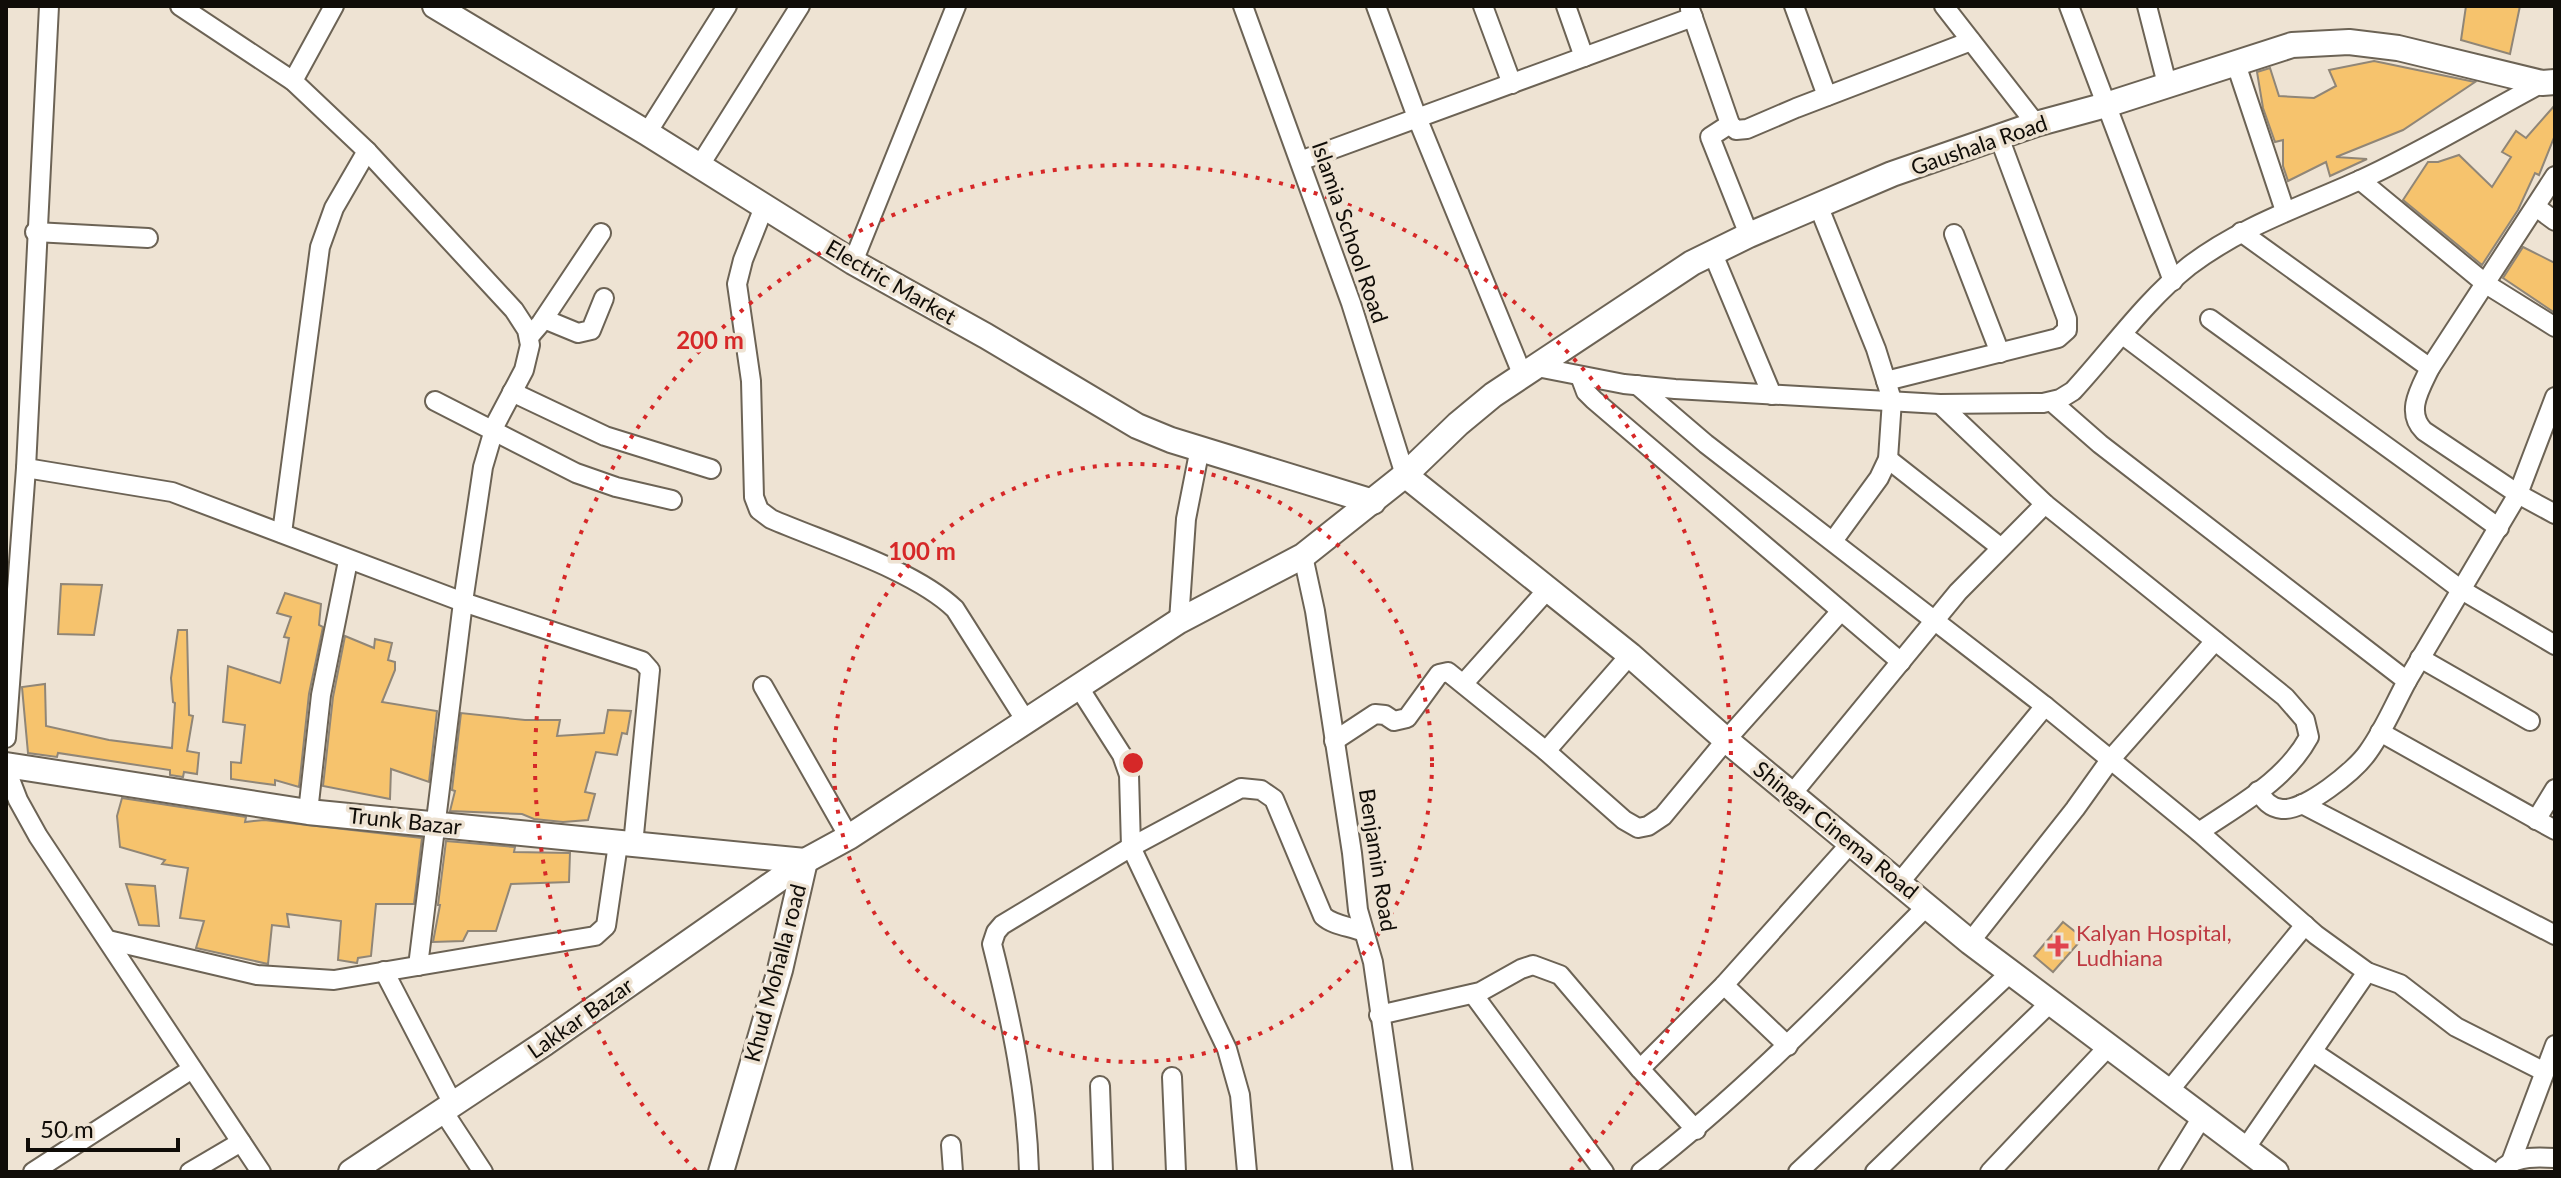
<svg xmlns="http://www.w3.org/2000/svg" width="2561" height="1178" viewBox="0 0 2561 1178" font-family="Lato,sans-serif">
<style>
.building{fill:#f6c36d;stroke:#908677;stroke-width:2}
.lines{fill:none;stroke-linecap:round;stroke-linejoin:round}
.street-casing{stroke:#6c6355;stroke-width:22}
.secondary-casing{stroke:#6c6355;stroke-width:28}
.street{stroke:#fff;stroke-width:18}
.secondary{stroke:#fff;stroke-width:24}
.ring{fill:none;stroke:#d62828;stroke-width:4;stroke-dasharray:4 8}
.health-dot{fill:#e0444e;stroke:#eee3d3;stroke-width:3}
.labels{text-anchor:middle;stroke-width:7;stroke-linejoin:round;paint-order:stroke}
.street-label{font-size:22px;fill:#100d08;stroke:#eee3d3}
.health-label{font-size:22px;fill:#be3a42;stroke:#eee3d3;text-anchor:start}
.centre{fill:#d62828;stroke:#eee3d3;stroke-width:4}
.ring-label{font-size:24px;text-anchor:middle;font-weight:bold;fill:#d62828;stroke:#eee3d3;stroke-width:7;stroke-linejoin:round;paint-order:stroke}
</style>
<rect width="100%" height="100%" fill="#eee3d3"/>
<g class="building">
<polygon points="2466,6 2520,6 2510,54 2461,40"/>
<polygon points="2374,61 2475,82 2403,130 2336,157 2367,159 2330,176 2326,162 2288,181 2283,166 2283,140 2275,142 2263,108 2257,72 2270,68 2279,96 2314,98 2336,86 2329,70"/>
<polygon points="2555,105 2555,135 2539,175 2535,173 2518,210 2482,265 2403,200 2428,162 2438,162 2459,155 2492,187 2511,157 2502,152 2516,131 2526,138"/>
<polygon points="2523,247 2555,263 2555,313 2503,278"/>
<polygon points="61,584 102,585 94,635 58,634"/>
<polygon points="285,593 321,604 319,625 323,627 309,694 299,787 275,780 275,785 231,779 231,762 241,763 245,725 223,722 228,666 280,683 281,680 289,638 284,637 291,617 277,613"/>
<polygon points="178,630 187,630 189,715 193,716 187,751 199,753 197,774 184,772 183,777 170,775 170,770 58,753 57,757 28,753 22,687 45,684 46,726 109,740 172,748 175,703 173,702 171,678"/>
<polygon points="345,636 374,648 375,639 392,643 388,660 395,662 395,670 382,702 437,711 429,782 391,769 390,799 323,786 333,697"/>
<polygon points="608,710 631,711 627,734 622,733 617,755 596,752 585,792 595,794 588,820 563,822 534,819 522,814 450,811 455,791 452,790 461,713 525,720 560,720 557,736 604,733"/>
<polygon points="122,798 246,817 245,822 264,820 422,838 414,904 376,904 371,956 358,958 357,963 338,960 341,921 287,914 289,927 272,925 268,964 196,948 204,921 180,918 188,868 162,864 165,860 120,847 117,816"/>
<polygon points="446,841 515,847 514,852 570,853 569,882 511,884 496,931 468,931 463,941 433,942 440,905 438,905"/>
<polygon points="126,884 155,886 159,926 139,925"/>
<polygon points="2063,922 2083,938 2053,972 2034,956"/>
</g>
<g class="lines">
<g class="street-casing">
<g id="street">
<polyline points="180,6 293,81 367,151 514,310 527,330 530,345 524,370 496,423 483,467 463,602 418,966"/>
<polyline points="1243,6 1351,303 1405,475"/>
<polyline points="1376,6 1418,120 1523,376"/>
<polyline points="1483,6 1512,84"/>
<polyline points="1566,6 1584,57"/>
<polyline points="1794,6 1827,96"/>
<polyline points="1944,6 2036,124"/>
<polyline points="2069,6 2173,281"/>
<polyline points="2147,6 2167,84"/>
<polyline points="1690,9 1730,124 1736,130 1747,129 1796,108 1971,41"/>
<polyline points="2235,61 2285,211"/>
<polyline points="293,81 334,6"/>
<polyline points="1730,124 1710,137 1749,235"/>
<polyline points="647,133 727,6"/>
<polyline points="1300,161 1693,17"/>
<polyline points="700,165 800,6"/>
<path d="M2555 176 2430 368C2420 389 2405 412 2424 431L2518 494 2555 514"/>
<polyline points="2360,180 2486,284 2555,327"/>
<polyline points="1818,205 1876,349 1892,400 1888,459 1879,478 1833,541"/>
<path d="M764 207 743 260 737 284 751 381 754 497 759 510 771 519C824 542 915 570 955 609L1026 721"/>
<polyline points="2536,207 2555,221"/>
<polyline points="35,232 148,238"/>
<polyline points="2241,232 2430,368"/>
<polyline points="1954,234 2000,353"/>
<polyline points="1713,254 1772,395"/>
<polyline points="853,262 956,6"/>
<polyline points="544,319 578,333 591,330 604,298"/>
<polyline points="2210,319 2499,528"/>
<polyline points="2123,335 2460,589 2555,645"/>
<polyline points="529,337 541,323 601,233"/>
<path d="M1537 367 1624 384 1675 389 1940 404 2043 403 2060 399 2073 391C2111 350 2144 302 2189 266 2240 227 2300 207 2358 181 2420 153 2482 115 2542 83"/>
<polyline points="1580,376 1586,392 1594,400 1901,662"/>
<polyline points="1886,381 2058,338 2067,330 2067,319 1999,137"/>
<polyline points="1637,385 1706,444 2045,706 2199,832 2316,935 2367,972 2400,984 2456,1027 2543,1071"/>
<polyline points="512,392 605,436 711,469"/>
<polyline points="435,401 576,473 616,487 672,500"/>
<polyline points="2052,402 2100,444 2407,681 2518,494 2555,397"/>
<path d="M1940 404 2045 504 2285 697 2305 720 2309 737C2285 781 2240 804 2199 832"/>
<polyline points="1888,459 2000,547"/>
<polyline points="26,468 172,492 463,602 642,661 650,670 633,845"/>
<polyline points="282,533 320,247 334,208 367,151"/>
<polyline points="1303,556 1315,611 1352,853 1358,910 1373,962 1403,1172"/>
<polyline points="1179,621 1186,519 1200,448"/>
<polyline points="2420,658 2530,721"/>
<polyline points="1464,683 1548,589"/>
<polyline points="763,686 849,837"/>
<polyline points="1078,686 1122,755 1129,775 1131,847 1227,1049 1240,1095 1247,1172"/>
<polyline points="2380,732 2555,830"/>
<polyline points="6,738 26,468 49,6"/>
<polyline points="1334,741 1375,714 1385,715 1394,721 1407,718 1439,674 1448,672 1546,751 1630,655"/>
<polyline points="1546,751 1624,820 1638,828 1648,826 1663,816 1726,740 1841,611"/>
<polyline points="6,769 18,800 38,836 261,1172"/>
<path d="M2258 791C2264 800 2270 808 2282 809 2305 811 2355 771 2368 752 2384 730 2394 705 2407 681"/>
<polyline points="1792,794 1958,592 2045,504"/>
<polyline points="2302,804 2555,935"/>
<polyline points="308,812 321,695 348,561"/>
<polyline points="2536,820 2555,789"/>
<polyline points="1900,882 2045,706"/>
<polyline points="108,940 257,975 334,980 595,936 606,926 618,844"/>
<polyline points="1970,942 2075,809 2110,760 2215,641"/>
<polyline points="384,971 453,1104"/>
<polyline points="1724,985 1788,1046"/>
<polyline points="1473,994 1604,1172"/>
<polyline points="1379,1015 1480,992 1521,969 1533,965 1560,975 1640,1069 1696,1130"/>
<polyline points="2313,1052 2493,1172"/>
<polyline points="1640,1069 1724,985 1851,843"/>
<polyline points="1172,1077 1176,1172"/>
<polyline points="1100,1086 1103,1172"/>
<polyline points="2168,1092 2305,925"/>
<polyline points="443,1111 483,1172"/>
<polyline points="951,1145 953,1172"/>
<polyline points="2245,1149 2367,972"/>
<polyline points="2511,1162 2555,1045"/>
<path d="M2504 1167C2519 1156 2537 1157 2555 1158"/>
<polyline points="33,1172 192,1069"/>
<polyline points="190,1172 241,1142"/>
<path d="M1029 1172C1027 1094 1011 1019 992 944L996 932 1002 925 1131 847 1241 788 1261 790 1274 799 1323 916C1334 926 1350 926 1364 932"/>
<path d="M1641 1172C1745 1092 1835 998 1928 905"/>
<polyline points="1798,1172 2011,972"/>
<polyline points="1875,1172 2050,1003"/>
<polyline points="1990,1172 2108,1047"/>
<polyline points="2168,1172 2202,1117"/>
</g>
</g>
<g class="secondary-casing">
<g id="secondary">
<polyline points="435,6 647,133 853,262 986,336 1137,426 1171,440 1373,502"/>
<polyline points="1405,475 1630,655 1726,740 1970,942 2276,1172"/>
<polyline points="6,765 308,812 805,861"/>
<polyline points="351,1172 545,1043 805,861 849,837 1179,621 1303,556 1405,475 1458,424 1493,395 1692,263 1749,235 1892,174 2036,124 2106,105 2292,45 2349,42 2398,48 2542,83 2555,82"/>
<polyline points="721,1172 780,970 805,861"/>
</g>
</g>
<use href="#street" class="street"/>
<use href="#secondary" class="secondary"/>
</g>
<g class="ring">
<circle cx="1133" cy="763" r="299"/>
<path d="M696 1171A598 598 0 1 1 1570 1171"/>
</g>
<path class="health-dot" d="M2054 934h8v8h8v8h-8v8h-8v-8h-8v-8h8z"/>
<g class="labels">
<g class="street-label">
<text transform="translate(1979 145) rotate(-19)" y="8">Gaushala Road</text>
<text transform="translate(1350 232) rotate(71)" y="8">Islamia School Road</text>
<text transform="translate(891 282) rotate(30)" y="8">Electric Market</text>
<text transform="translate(405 821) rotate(6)" y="8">Trunk Bazar</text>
<text transform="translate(1836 830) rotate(39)" y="8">Shingar Cinema Road</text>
<text transform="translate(1378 860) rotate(81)" y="8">Benjamin Road</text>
<text transform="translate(775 973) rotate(-75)" y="8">Khud Mohalla road</text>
<text transform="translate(580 1018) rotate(-35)" y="8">Lakkar Bazar</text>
</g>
<g class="health-label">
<text x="2076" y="941">Kalyan Hospital,<tspan x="2076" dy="25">Ludhiana</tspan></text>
</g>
</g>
<circle cx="1133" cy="763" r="12" class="centre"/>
<g class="ring-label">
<text x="710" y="349">200 m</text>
<text x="922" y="560">100 m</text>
</g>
<rect width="2561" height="1178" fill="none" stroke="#100d08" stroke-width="16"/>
<path d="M28 1138v12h150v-12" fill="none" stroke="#100d08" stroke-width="4"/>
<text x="40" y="1138" font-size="24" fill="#100d08" stroke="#eee3d3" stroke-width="6" paint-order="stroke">50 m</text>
</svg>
